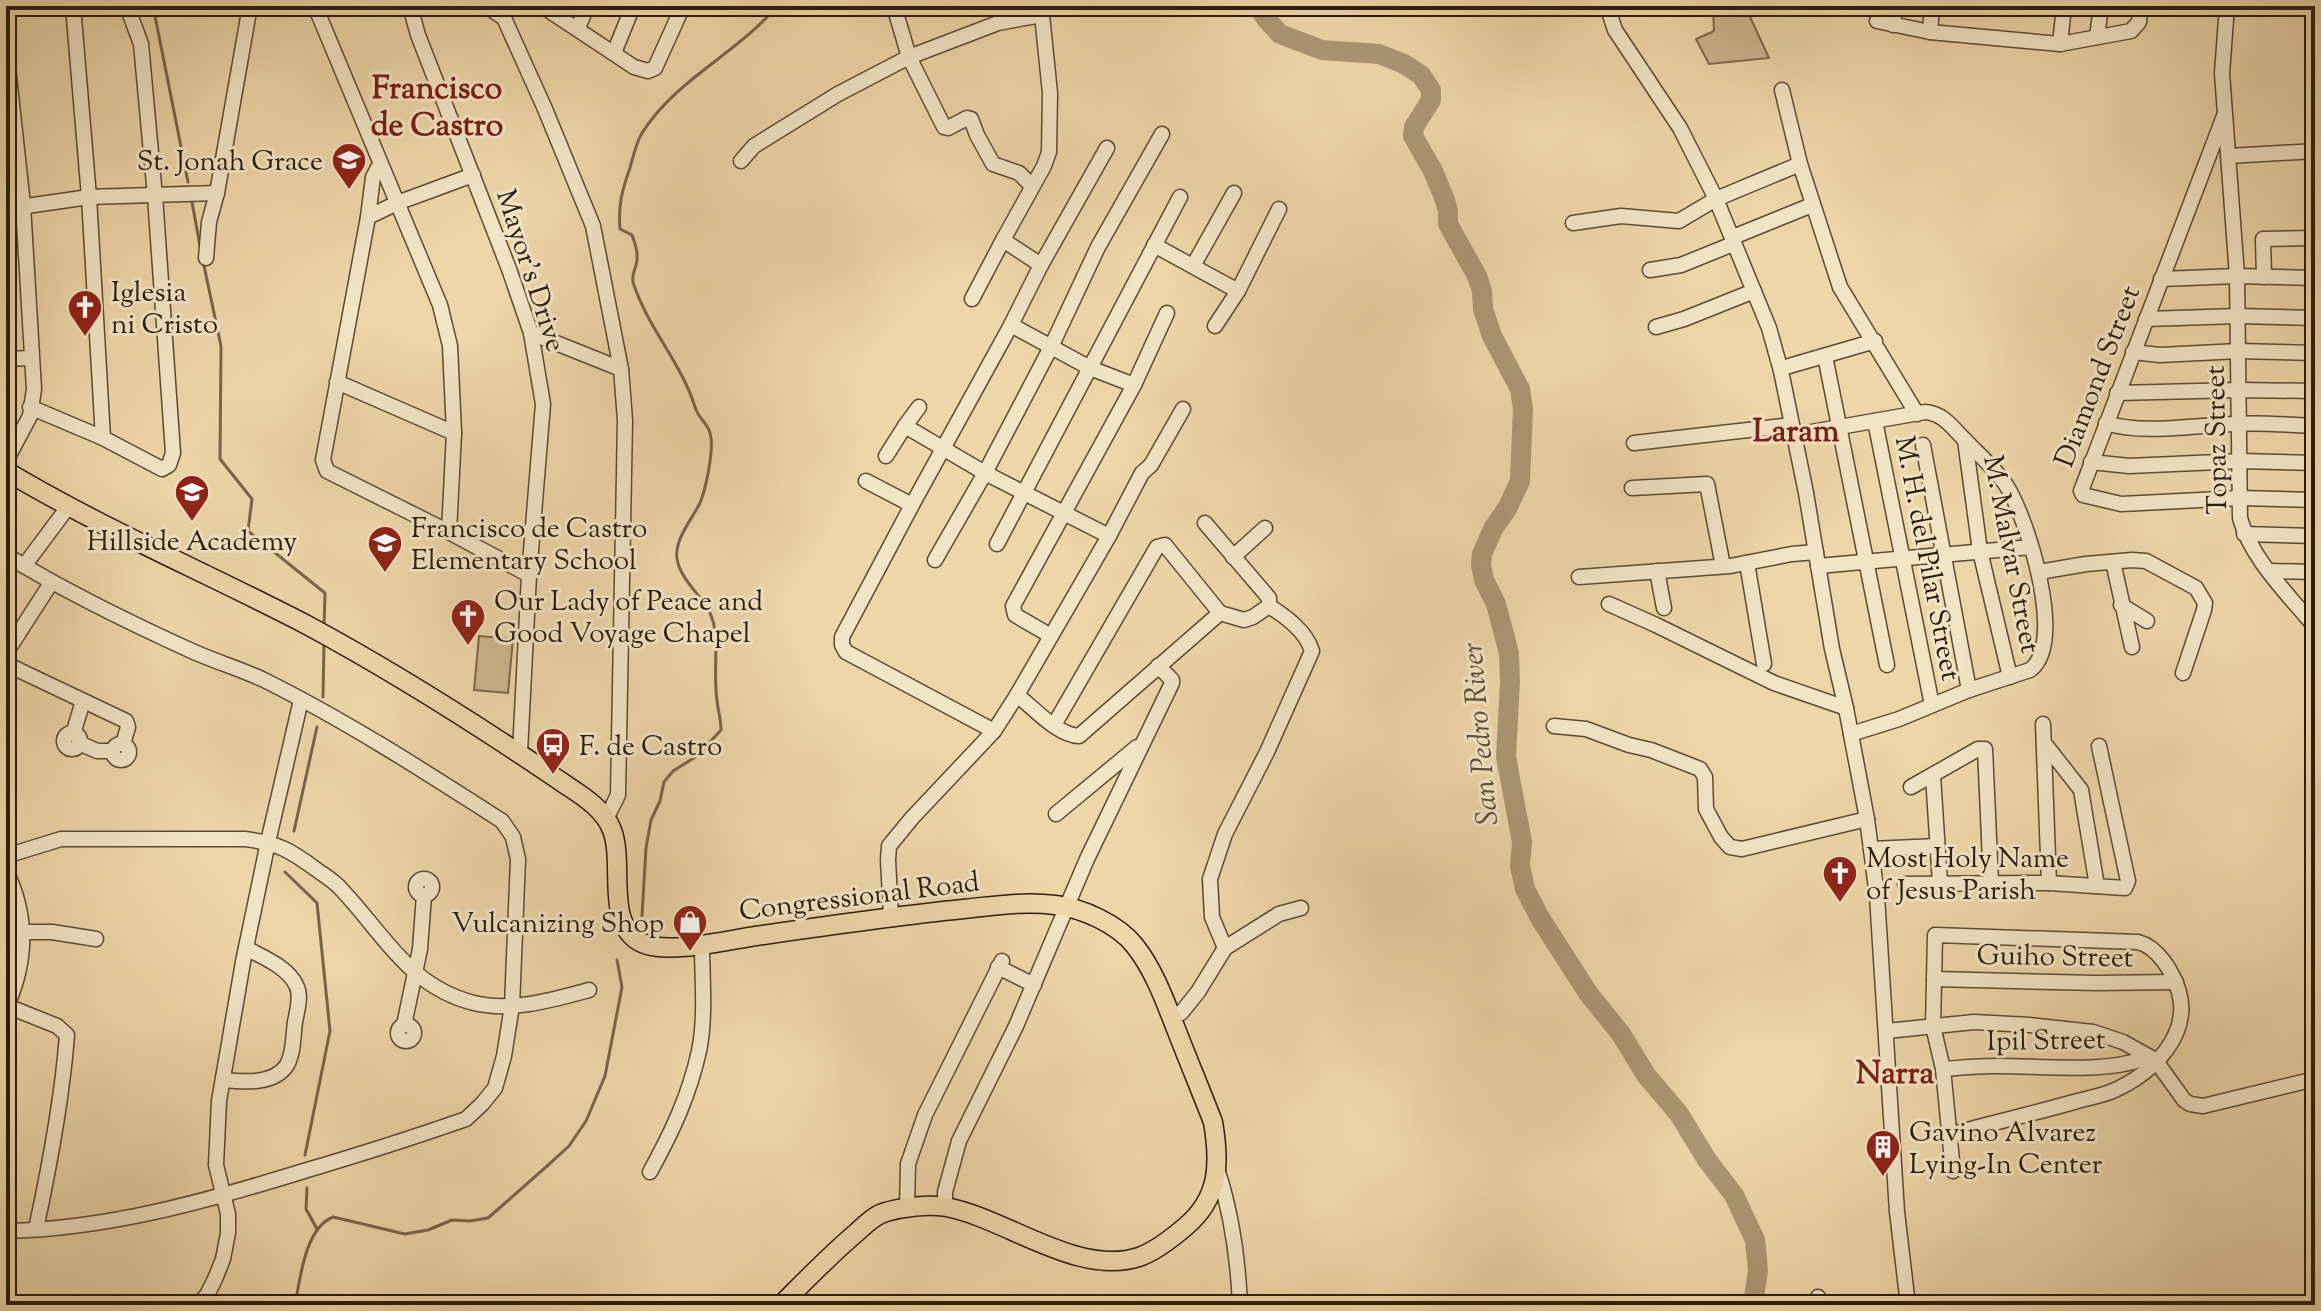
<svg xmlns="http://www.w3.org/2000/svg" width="2321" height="1311" viewBox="0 0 2321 1311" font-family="'Sorts Mill Goudy',serif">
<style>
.green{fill:#ccb68d;stroke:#7c684c;stroke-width:2}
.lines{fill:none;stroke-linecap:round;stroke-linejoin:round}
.stream{stroke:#78654a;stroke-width:3}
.river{stroke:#ab9673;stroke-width:20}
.minor-casing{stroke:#5c4a33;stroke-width:17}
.major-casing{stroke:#2b1b0c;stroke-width:21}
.minor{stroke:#f3e4c6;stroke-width:14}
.major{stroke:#edd6a8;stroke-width:18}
.labels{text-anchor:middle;stroke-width:6;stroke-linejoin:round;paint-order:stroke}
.poi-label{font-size:28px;fill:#2b1b0c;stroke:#f3e4c6;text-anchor:start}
.street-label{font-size:28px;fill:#2b1b0c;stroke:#f3e4c6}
.water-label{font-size:30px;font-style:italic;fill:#5e4c35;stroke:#f3e4c6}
.quarter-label{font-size:32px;font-weight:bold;fill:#7a1f14;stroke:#f3e4c6}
</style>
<rect width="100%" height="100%" fill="#edd6a8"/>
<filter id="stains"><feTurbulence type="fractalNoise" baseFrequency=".0025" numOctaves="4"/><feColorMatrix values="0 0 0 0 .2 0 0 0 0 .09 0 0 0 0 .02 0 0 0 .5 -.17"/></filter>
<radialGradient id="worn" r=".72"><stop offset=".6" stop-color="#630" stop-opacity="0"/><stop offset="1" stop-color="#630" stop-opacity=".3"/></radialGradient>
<g class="green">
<polygon points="1713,6 1745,6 1769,58 1709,64 1696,39 1714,31"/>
<polygon points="479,636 513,639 508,693 474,690"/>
</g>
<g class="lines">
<g class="stream">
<polyline points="153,6 188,182"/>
<polyline points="192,202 200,246"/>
<polyline points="203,261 221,346 220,459 252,499 248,531 325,593 324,628"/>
<polyline points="323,697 324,643"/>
<polyline points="294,831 317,727"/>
<polyline points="285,872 317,903 330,1031 305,1155"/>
<path d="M642 916 646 848 651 820 660 801 664 782 673 771 697 756 721 730C721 719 718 711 717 700 713 678 719 641 713 621 707 598 681 583 677 559 674 540 692 519 700 503 706 489 713 453 711 438 710 424 698 419 695 407 681 362 647 327 633 282 631 274 637 267 637 259 638 251 635 243 632 235L620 229C618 206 622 190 630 168 633 157 636 143 642 133 676 79 737 54 777 6"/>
<polyline points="307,1188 306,1209 317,1229"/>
<path d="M295 1305C300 1279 305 1228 333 1217L405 1234 428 1230 452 1220 470 1221 488 1218 546 1167 569 1146 586 1121 605 1076 622 987 617 960"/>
</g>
<polyline class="river" points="1258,6 1267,20 1280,34 1322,50 1379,54 1404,64 1421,75 1431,90 1431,100 1414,127 1413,136 1433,171 1445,200 1448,211 1448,224 1477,276 1482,291 1483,309 1492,336 1520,389 1523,409 1520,481 1508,507 1493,529 1482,554 1481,565 1484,580 1496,604 1509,653 1510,682 1506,757 1522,842 1520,866 1525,889 1540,918 1588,993 1621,1034 1646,1075 1679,1114 1707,1160 1734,1195 1755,1240 1758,1270 1753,1305"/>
<g class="minor-casing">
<g id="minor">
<polyline points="73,6 89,197 103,438"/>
<polyline points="315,6 440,305 450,346 454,433 337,382"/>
<polyline points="410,6 418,35 509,269 531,333 543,404 529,575 520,752"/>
<polyline points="486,6 504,18 545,109 593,226 621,369 625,420 618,795 606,819"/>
<polyline points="542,6 634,67 648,71 655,68 683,6"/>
<polyline points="894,6 909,57 944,127 948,128 967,118 971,119 977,135 993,164 1019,173 1032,186"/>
<polyline points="1607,6 1615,30 1680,128 1716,199 1769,328 1781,371 1806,493 1832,649 1846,708 1867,819 1877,896 1897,1212 1908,1305"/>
<path d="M2227 6 2222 73 2237 276 2240 518C2251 559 2288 594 2315 627"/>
<polyline points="1877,21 1930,32 2060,44 2131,31 2139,22 2141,6"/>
<polyline points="1893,25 1895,6"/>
<polyline points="578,28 587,6"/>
<polyline points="1930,32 1932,6"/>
<polyline points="2097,37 2101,6"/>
<polyline points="2060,44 2064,6"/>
<polyline points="6,49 23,205 34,389 30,416 6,461"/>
<polyline points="614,53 633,6"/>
<polyline points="1782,90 1800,164 1840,287 1917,414"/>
<polyline points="2224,116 2081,491 2083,495 2121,504 2240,498 2315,500"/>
<polyline points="2229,156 2315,151"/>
<polyline points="741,161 754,146 838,94 909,57 998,23 1042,15 1050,93 1049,152 1044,166 1003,240 1041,265 1011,325"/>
<polyline points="473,175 397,203 368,217 323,460 327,471 449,532 529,575"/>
<polyline points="6,209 89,197 217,193"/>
<polyline points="368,217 373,177 380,164"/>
<polyline points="1573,223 1621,216 1679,221 1716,199 1800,164"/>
<polyline points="1738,235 1812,205"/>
<polyline points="1154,245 1238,291"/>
<polyline points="206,258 209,222 217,193 250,6"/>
<polyline points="1041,265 1107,148"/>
<polyline points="1193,266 1234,193"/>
<polyline points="1650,270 1681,265 1733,244"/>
<polyline points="2264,277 2263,239 2315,238"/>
<polyline points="2161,279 2237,276 2315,278"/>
<polyline points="972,299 1003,240"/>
<polyline points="2146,319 2238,316 2315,318"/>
<polyline points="1215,326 1238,291 1279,209"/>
<polyline points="1656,327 1684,319 1754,291"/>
<polyline points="531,333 621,369"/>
<polyline points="2133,352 2160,355 2239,351 2315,353"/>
<polyline points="1825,356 1887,665"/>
<polyline points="6,359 31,358"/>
<polyline points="1789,366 1875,341"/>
<polyline points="1134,385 1167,313"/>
<polyline points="2117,393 2239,390 2315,391"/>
<polyline points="30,407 103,438 162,469 169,465 173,453 155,196 141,44 127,6"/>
<polyline points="1875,421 1932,705"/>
<path d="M2106 423C2143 435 2195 425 2235 424 2261 422 2288 425 2315 426"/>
<polyline points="905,426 919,407"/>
<path d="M1794 435 1925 412C1943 413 1953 428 1964 439 1978 454 1995 468 2006 485 2027 517 2067 643 2030 670L1969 690 1899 719 1851 734"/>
<polyline points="1965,440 1980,551 2010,677"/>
<polyline points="1634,443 1792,425"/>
<polyline points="1923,445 1969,690"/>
<polyline points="886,456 905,426 985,473 1109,536 1017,695 994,731 912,818 889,846 888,860 891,916"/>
<polyline points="2091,462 2129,466 2240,461 2315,463"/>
<polyline points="866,481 912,505 1011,325 1090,368 1134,385 1013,606 1015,615 1051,636"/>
<polyline points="1632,488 1707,484 1723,566"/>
<polyline points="912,505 842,637 842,645 846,652 994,731"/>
<polyline points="449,532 454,433"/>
<polyline points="2244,534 2315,536"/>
<polyline points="1109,536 1142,473 1151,465 1183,409"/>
<polyline points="997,544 1180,197"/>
<path d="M6 555C66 592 130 623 194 652 217 662 240 669 262 679 345 720 424 771 502 821L513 837 518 859 512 1006 504 1056 495 1088 482 1104 466 1119C412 1138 358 1155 304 1171 207 1201 108 1229 6 1231"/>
<polyline points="1233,557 1265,528"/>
<polyline points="935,560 985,473 1051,347 1098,247 1162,134"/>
<polyline points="2113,562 2132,647"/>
<polyline points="1747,563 1764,664"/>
<polyline points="24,566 68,507"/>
<polyline points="1818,566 2031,547"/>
<polyline points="1657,571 1664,608"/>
<polyline points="2269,571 2315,572"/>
<polyline points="2039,572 2086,564 2132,560 2146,561 2196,588 2205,603 2204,610 2183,673"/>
<polyline points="1579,577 1730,566 1792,554 1816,552"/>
<polyline points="1609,604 1656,625 1774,683 1846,708"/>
<polyline points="2121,605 2147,621"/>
<polyline points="6,653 51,583"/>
<polyline points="6,664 126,721 128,727 123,744"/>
<path d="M1017 695C1034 708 1057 735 1079 736L1220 613"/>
<polyline points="2043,724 2049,883"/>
<polyline points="1054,725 1157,547 1165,545 1220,613 1244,620 1253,617 1269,606 1269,598 1205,523"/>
<polyline points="1554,726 1586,729 1629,745 1651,750 1700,769 1705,777 1706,809 1721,837 1730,847 1742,849 1867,819"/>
<circle cx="72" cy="741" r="8"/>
<polyline points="73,734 83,701"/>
<polyline points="79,743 97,751 113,751"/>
<polyline points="2045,744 2081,790 2097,886"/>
<circle cx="121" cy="752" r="8"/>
<polyline points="1933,776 1940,883"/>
<polyline points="1911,787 1978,749 1985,749 1991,882"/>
<polyline points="1056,814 1137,747"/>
<polyline points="1871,849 1937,846"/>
<path d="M6 856 61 839H245C278 843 290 850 317 870 325 876 334 881 341 889 383 933 409 987 474 1003 512 1012 552 1000 589 990"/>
<path d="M6 871C28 916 27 962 6 1008"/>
<circle cx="424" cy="887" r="8"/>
<polyline points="1905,884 2049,883 2125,888 2128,881 2099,746"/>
<polyline points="24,932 52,932 96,939"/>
<path d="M1225 948 1212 917 1210 879 1225 834 1267 752 1312 651C1306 631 1286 617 1269 606"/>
<polyline points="998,967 1034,985"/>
<polyline points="1934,979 2096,983 2176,982"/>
<path d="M7 1006 57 1026 67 1035C62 1101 50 1164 36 1229"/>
<polyline points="1171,1016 1181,1013 1198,992 1225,948 1279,914 1301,908"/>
<polyline points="404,1025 420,949 424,895"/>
<circle cx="406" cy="1033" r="8"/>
<polyline points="1887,1031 1974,1022 2030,1025 2093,1032 2123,1042 2148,1056 2156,1061 2184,1100 2190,1104 2203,1106 2315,1079"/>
<path d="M1943 1069C1959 1068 1976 1066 1993 1066 2034 1065 2113 1075 2148 1056"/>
<path d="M223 1080C243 1082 274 1085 287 1065 294 1053 293 1035 295 1022 297 1011 302 995 296 985 288 967 262 957 246 948"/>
<path d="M1949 1135C1991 1123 2032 1114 2074 1102 2087 1098 2102 1096 2115 1090 2152 1073 2191 1036 2179 992 2173 972 2158 947 2138 942L1935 935 1933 1026 1943 1069 1953 1171"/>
<path d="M650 1172C672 1132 689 1096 699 1051 706 1017 702 979 702 944"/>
<path d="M1218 1172C1232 1215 1238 1260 1240 1305"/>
<polyline points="945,1207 945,1192 959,1141 1016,1026 1087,859 1172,683 1172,680 1158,666"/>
<polyline points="907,1208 908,1164 925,1115 1002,961"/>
<polyline points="1818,1297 1818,1305"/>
<polyline points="198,1305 207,1295 215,1279 223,1259 228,1233 228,1214 216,1165 219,1101 243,962 268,842 301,700"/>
</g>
</g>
<g class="major-casing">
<path id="major" d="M6 471C103 529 207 573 307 625 398 674 484 729 569 787 586 798 605 811 612 830 625 864 604 925 642 943 668 955 728 940 756 936 825 926 893 916 963 909 993 906 1024 901 1055 905 1082 908 1118 924 1135 946 1154 970 1165 1001 1176 1029 1188 1060 1201 1091 1213 1122 1220 1163 1220 1198 1185 1227 1171 1239 1156 1251 1139 1257 1077 1277 1006 1218 946 1207 928 1204 903 1207 886 1212 874 1215 865 1225 856 1233 829 1256 806 1280 781 1305"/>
</g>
<use href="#minor" class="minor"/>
<use href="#major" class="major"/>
</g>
<defs>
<g id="school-pin" transform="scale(1.8)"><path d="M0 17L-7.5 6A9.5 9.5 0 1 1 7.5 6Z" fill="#8f2418" stroke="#f3e4c6"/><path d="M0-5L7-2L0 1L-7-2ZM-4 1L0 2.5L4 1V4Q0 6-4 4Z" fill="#fff"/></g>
<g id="church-pin" transform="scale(1.8)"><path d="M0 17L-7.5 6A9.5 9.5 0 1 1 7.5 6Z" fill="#8f2418" stroke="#f3e4c6"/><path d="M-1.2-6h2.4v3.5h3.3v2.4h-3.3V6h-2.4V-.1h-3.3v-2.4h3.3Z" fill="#fff"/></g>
<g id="bus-pin" transform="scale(1.8)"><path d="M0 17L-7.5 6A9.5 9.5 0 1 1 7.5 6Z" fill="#8f2418" stroke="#f3e4c6"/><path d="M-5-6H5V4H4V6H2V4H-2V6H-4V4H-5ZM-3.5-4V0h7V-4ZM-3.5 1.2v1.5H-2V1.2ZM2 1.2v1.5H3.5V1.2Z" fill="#fff"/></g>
<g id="shop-pin" transform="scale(1.8)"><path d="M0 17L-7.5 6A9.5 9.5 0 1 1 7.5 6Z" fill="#8f2418" stroke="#f3e4c6"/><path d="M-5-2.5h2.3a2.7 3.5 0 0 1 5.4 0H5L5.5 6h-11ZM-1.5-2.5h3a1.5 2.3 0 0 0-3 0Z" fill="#fff"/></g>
<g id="building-pin" transform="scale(1.8)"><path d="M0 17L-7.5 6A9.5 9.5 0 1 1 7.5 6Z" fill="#8f2418" stroke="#f3e4c6"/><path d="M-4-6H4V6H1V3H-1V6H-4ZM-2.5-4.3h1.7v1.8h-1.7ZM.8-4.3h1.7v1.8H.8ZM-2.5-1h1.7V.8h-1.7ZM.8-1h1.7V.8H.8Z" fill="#fff"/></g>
</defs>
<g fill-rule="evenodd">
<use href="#school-pin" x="349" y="160"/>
<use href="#church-pin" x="85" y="307"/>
<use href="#school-pin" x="192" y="492"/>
<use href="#school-pin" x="385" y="543"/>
<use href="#church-pin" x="468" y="616"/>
<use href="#bus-pin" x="553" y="745"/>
<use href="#church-pin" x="1840" y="873"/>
<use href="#shop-pin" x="690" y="922"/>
<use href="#building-pin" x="1883" y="1147"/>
</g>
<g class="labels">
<g class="poi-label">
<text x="323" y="170" text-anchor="end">St. Jonah Grace</text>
<text x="111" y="301">Iglesia<tspan x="111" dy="32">ni Cristo</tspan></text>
<text x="411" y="537">Francisco de Castro<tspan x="411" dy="32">Elementary School</tspan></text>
<text x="192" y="550" text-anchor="middle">Hillside Academy</text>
<text x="494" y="610">Our Lady of Peace and<tspan x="494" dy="32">Good Voyage Chapel</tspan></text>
<text x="579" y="755">F. de Castro</text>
<text x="1866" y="867">Most Holy Name<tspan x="1866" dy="32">of Jesus Parish</tspan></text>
<text x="664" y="932" text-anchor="end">Vulcanizing Shop</text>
<text x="1909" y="1141">Gavino Alvarez<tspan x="1909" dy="32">Lying-In Center</tspan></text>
</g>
<g class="street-label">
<text transform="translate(532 270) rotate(72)" y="10">Mayor's Drive</text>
<text transform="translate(2096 376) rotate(-69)" y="10">Diamond Street</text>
<text transform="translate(2215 440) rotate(-91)" y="10">Topaz Street</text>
<text transform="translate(2013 554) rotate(79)" y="10">M. Malvar Street</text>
<text transform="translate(1929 558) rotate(79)" y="10">M. H. del Pilar Street</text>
<text transform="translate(859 895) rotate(-7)" y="10">Congressional Road</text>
<text transform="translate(2055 955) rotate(1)" y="10">Guiho Street</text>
<text transform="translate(2046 1039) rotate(-1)" y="10">Ipil Street</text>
</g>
<g class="water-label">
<text transform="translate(1479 734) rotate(-95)" y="10">San Pedro River</text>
</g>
<g class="quarter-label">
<text x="437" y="98">Francisco<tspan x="437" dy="37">de Castro</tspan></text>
<text x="1796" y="441">Laram</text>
<text x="1895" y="1083">Narra</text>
</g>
</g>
<rect width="2321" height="1311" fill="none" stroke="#edd6a8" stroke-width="32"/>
<rect x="8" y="8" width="2305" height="1295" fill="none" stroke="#2b1b0c" stroke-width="4"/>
<rect x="16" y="16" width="2289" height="1279" fill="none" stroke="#2b1b0c" stroke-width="2"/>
<rect width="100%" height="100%" filter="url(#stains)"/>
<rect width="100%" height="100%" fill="url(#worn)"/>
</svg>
